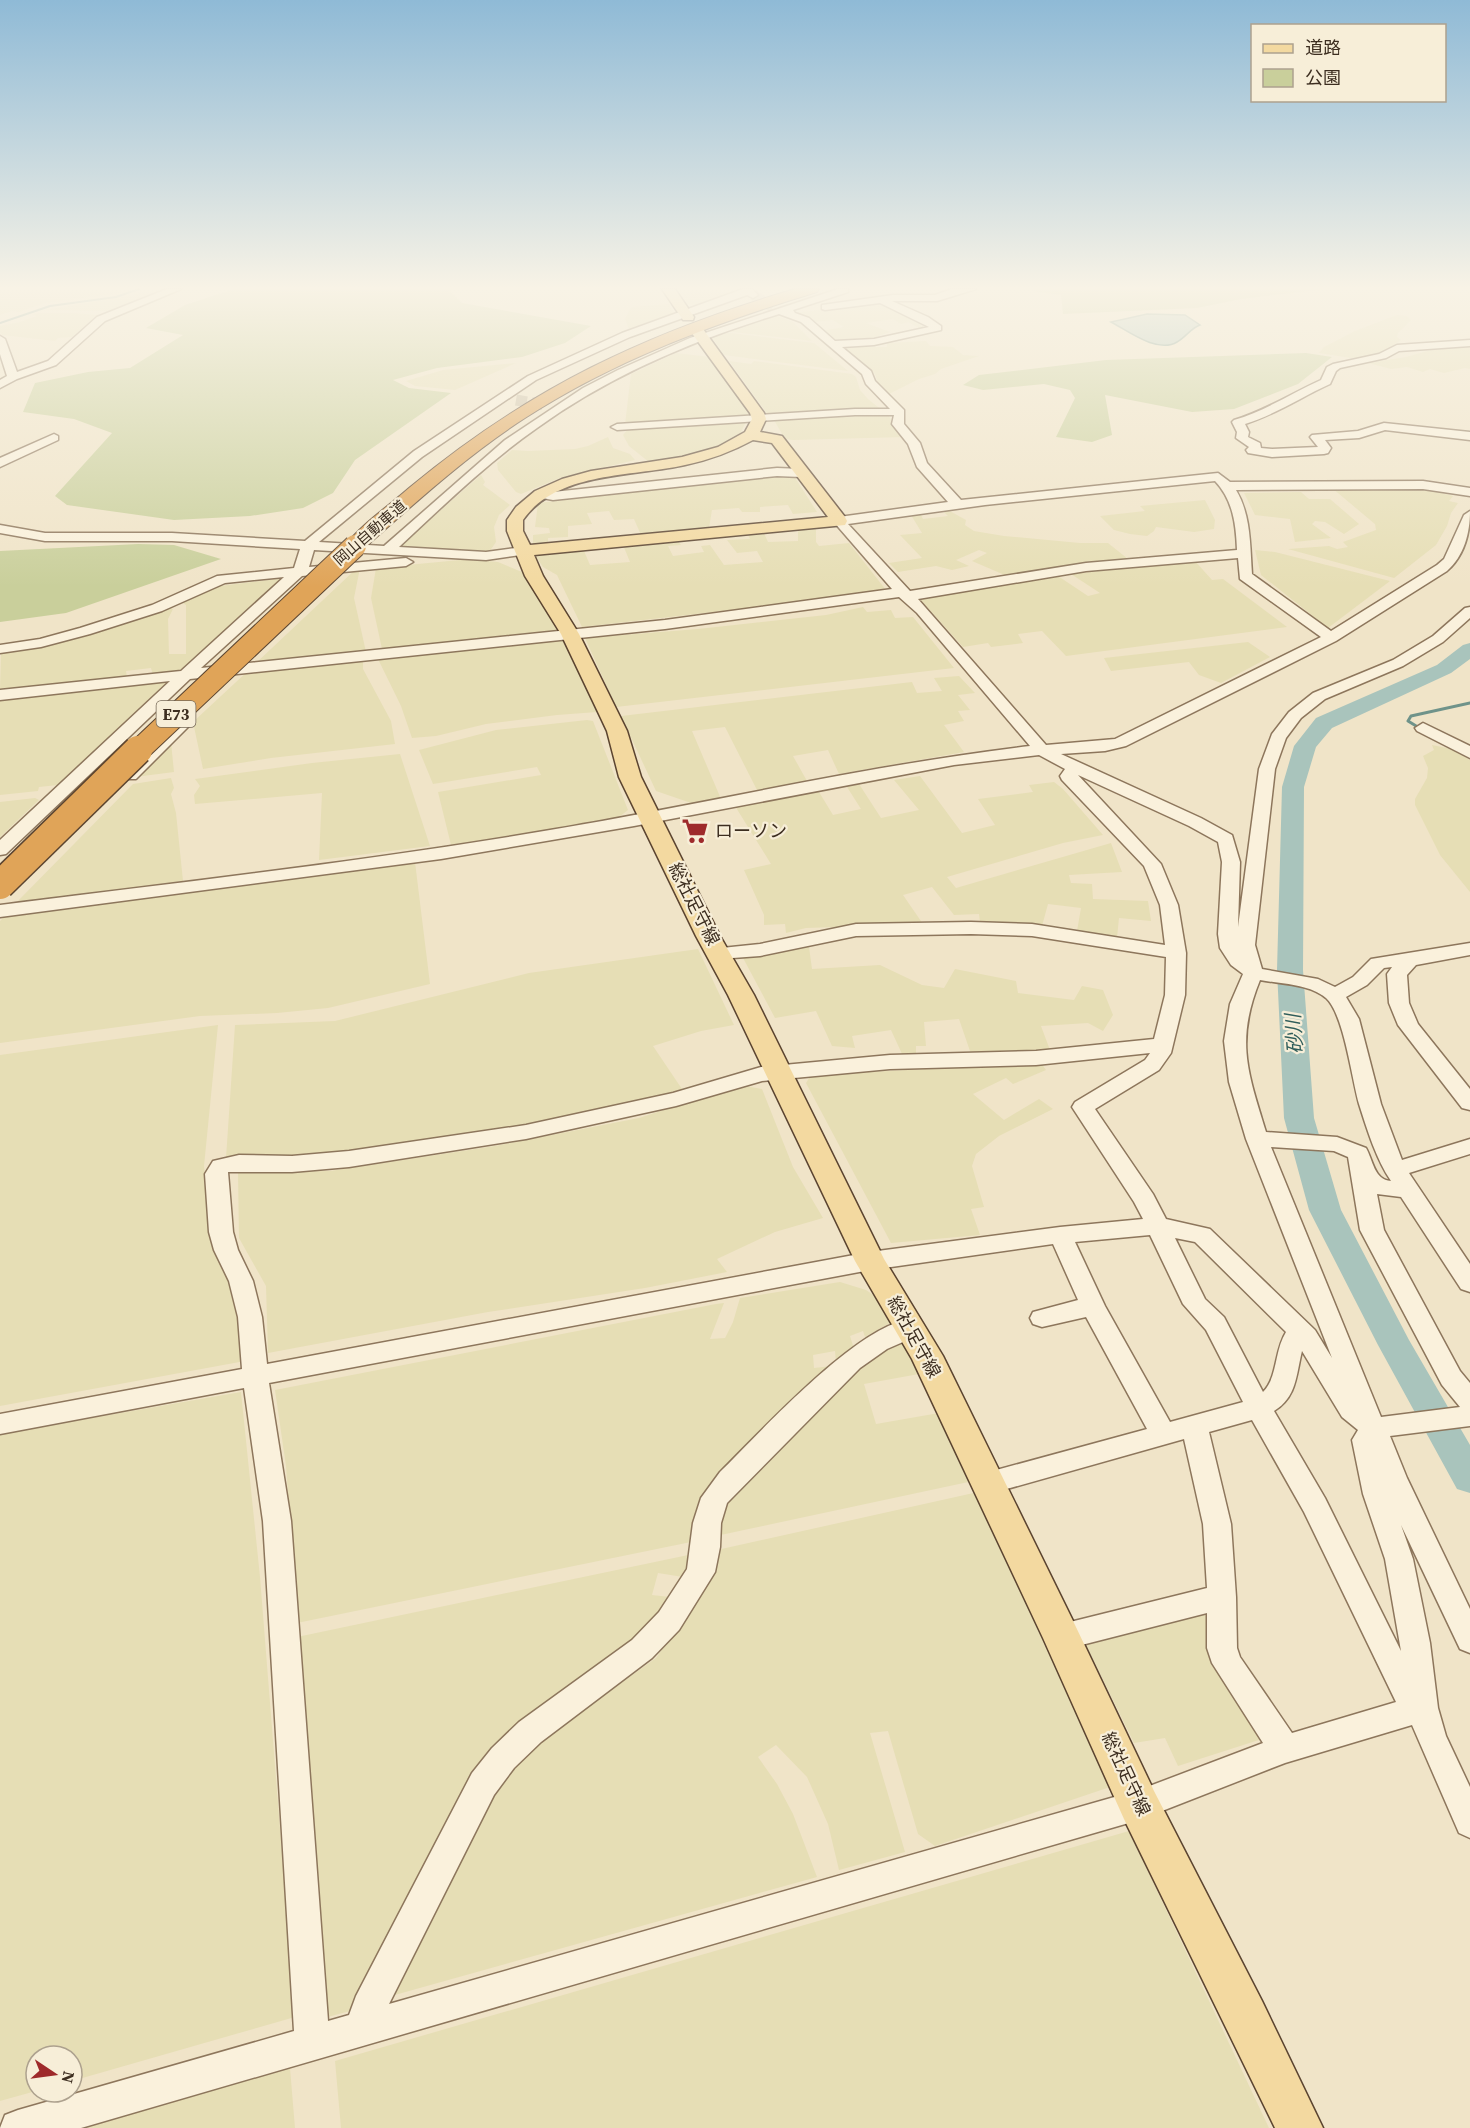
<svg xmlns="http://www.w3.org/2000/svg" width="1470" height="2128" viewBox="0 0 1470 2128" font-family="'Source Serif 4','Noto Sans JP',serif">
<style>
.farmland{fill:#e6deb5}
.green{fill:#c9cf9b}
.water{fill:#a9c4bc;stroke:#6f938a;stroke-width:1.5}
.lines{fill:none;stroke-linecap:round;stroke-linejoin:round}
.stream-far1{stroke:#6f938a;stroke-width:2}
.stream{stroke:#6f938a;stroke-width:3}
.river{fill:#a9c4bc;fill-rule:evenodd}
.minor-tunnel{stroke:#ccc0a6;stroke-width:11;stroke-dasharray:11 5;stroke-linecap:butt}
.minor-casing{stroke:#8d765c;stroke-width:3}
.major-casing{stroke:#5b4430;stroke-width:3}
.highway-casing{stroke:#5b4430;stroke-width:2}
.minor{fill:#faf1dc;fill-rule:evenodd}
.major{fill:#f3d9a0;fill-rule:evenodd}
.highway{fill:#e0a458;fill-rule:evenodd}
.highway-bridge-far1-casing{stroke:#5b4430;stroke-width:24;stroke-linecap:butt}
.highway-bridge-casing{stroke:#5b4430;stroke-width:31;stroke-linecap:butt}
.highway-bridge-far1{stroke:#e0a458;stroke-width:22}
.highway-bridge{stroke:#e0a458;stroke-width:28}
.labels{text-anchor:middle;stroke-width:4.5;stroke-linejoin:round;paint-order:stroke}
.far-street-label{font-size:15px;fill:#3d2e20;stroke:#f7eed8}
.shield{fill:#f7eed8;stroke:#756857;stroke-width:1.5}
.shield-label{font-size:16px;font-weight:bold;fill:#3d2e20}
.poi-label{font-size:18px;fill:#3d2e20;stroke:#f7eed8;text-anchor:start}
.street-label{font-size:18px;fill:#3d2e20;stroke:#f7eed8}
.water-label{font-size:20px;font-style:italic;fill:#2f5d5a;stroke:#f7eed8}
</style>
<rect width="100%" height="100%" fill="#f0e4c8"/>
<g class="farmland">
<polygon points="0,289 132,289 122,293 45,303 19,312 12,311 0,315"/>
<polygon points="144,289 161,289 110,311 45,310 134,295"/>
<polygon points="678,289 726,289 732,294 696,305 687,304"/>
<polygon points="878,302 926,326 919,328 908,322 901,324 893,319 866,323 890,332 870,339 834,342 821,331 844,327 833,320 814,322 795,313"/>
<polygon points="669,304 673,313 629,329 625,319 631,307"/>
<polygon points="38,313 73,313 97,315 72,337 58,338 55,341 2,335 0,332 0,326 20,322 37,316 32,315"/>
<polygon points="772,314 793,322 812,341 724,331"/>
<polygon points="1397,315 1407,316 1411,320 1398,333 1397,337 1401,340 1379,355 1357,359 1319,353 1324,347 1355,331"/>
<polygon points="722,332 814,343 848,371 724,355 711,336"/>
<polygon points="926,341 930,346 953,347 963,355 979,356 941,369 935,374 919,379 889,394 878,384 875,374 843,347 887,347 887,343"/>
<polygon points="1470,347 1470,369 1465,368 1444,373 1430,369 1423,372 1407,367 1391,369 1368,363 1406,357 1431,350"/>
<polygon points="676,353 710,357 753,416 625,424 631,374"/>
<polygon points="729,361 751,364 754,361 852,374 856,377 860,390 868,399 883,411 768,415"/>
<polygon points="516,363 455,390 415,386 406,381 443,370"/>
<polygon points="863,415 889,416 893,424 905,437 793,440 785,439 774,420"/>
<polygon points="746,422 740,434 726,446 690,457 649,462 629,446 623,435 628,429"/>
<polygon points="608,437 613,448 630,454 635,460 560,478 521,494 516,492 498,470 497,463 512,450 528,451 575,449 588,446"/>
<polygon points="481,475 485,482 483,485 510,505 499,515 494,527 496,542 489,552 405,548 402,544"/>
<polygon points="780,476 794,476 817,512 793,514 788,505 760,507 760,512 742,512 739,508 712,510 709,528 641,535 634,519 614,520 609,511 587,513 592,524 568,526 568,537 548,538 548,546 533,548 533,535 550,533 549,528 535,527 538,503"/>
<polygon points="1417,487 1453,496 1449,501 1458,503 1451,513 1447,526 1436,545 1394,578 1288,549 1329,546 1337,549 1348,547 1343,542 1376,530 1375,524 1332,488"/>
<polygon points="1301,492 1309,499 1330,499 1359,524 1344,534 1325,522 1315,521 1312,524 1331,538 1295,542 1290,519 1255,515 1244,493"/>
<polygon points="1205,500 1215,520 1214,529 1194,532 1156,527 1154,531 1147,536 1130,534 1114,530 1100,516 1145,511 1140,506"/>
<polygon points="948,510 966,520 965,525 974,531 1004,536 1080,543 1108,543 1128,559 1071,565 1007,576 972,561 987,553 979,550 956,560 969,566 952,570 936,566 898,572 889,563 922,558 900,535 922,533 911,515 920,513 923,519 948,516 943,511"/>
<polygon points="798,529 816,529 816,542 819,546 849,543 886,590 820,600 582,627 557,575 543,567 534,554 569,550 571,552 584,551 590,565 630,562 623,545 677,540 681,545 668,546 673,556 704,552 701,546 710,545 724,565 763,562 757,551 737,553 727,540 750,539 747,532 763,531 768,542 798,541"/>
<polygon points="1255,550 1275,552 1390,581 1328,628 1261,575"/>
<polygon points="470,559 498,562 522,572 530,578 557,630 382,649 371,598 376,568"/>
<polygon points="1195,561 1212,580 1223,579 1287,627 1066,656 1042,631 1018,634 1023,643 991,647 988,643 963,647 920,599 1058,576 1088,596 1100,593 1071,574"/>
<polygon points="360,568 354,598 366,652 255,664 356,569"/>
<polygon points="285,578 184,669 153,675 151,668 126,671 127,678 0,691 1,653 48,646 87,636 170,608 173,609 168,619 169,654 186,654 186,605 181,602 212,587"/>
<polygon points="863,607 867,612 891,610 895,618 913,617 954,668 616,707 585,638 698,629 826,615"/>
<polygon points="564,639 598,709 597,712 557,715 486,724 436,736 412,738 401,706 378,659"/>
<polygon points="1248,642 1270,657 1221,683 1199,675 1189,662 1111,671 1104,658"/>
<polygon points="363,659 363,669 391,721 395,744 271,758 203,769 193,722 249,670"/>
<polygon points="959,676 975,693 958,695 970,710 958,711 964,721 944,725 964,752 839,774 828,750 793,756 807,781 757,790 725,727 692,731 721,799 694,804 656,791 621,716 912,682 917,693 942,691 934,678"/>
<polygon points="168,681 58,785 39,787 38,791 0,795 0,697"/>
<polygon points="587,720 593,721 628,810 615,820 451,845 438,792 541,775 537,767 433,784 419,750 496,730"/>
<polygon points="171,742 174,772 135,777"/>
<polygon points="1432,745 1452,749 1470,760 1470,892 1440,855 1415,805 1415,799 1427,778 1428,768 1423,756 1434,750"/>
<polygon points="400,754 430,846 319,860 322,793 195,804 194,795 200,786 195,779 312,763"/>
<polygon points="920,776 962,833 995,825 978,799 1033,792 1029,785 1054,782 1063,789 1103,835 1063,843 947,877 956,888 1111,843 1122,872 1069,875 1071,883 1092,884 1093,899 1148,901 1151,921 1119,918 1117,938 1077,931 1081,908 1048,904 1042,926 980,922 979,914 954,915 932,887 903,895 923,924 806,928 786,933 785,924 764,925 764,915 744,870 771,864 735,806 819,792 833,815 861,809 847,787 859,784 881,818 919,810 894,780"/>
<polygon points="171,778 174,788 171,794 176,813 183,881 15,904 133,784"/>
<polygon points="35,798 39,800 0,837 0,802"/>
<polygon points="415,862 430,984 328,1008 277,1013 200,1016 0,1043 0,921 6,915"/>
<polygon points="809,947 812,969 880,965 922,985 944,988 955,969 1016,981 1018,993 1074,1000 1082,986 1103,990 1113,1015 1103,1031 1088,1023 1041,1026 1050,1050 971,1054 959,1019 924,1022 926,1046 916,1046 916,1056 903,1056 891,1030 852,1036 855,1048 832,1046 816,1011 775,1018 742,956"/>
<polygon points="698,949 734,1025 701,1031 653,1046 684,1092 523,1126 352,1153 270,1158 226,1158 235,1025 335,1021 529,973"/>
<polygon points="218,1025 204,1166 211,1239 237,1298 245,1361 0,1406 0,1055"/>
<polygon points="1041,1063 1046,1070 1013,1084 1006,1078 973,1094 1004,1120 1039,1099 1053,1109 999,1136 976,1154 972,1166 984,1207 971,1209 980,1235 891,1243 806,1083 811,1075"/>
<polygon points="740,1085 762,1089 793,1167 823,1218 775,1232 717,1259 727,1272 645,1288 488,1312 268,1353 266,1286 239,1238 238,1172 330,1171 495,1146 639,1118"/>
<polygon points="840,1282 866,1290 881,1300 895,1320 865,1337 863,1331 850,1336 854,1349 836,1363 835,1351 813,1355 814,1368 832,1366 746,1446 704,1493 695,1517 691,1542 297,1623 286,1466 275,1390 716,1304 724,1303 710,1339 725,1338 733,1322 740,1298"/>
<polygon points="903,1339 919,1374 864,1384 876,1424 939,1413 973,1481 716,1536 728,1489 870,1356"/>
<polygon points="241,1392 260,1577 295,2017 72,2081 72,2056 36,2056 36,2091 0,2101 0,1434"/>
<polygon points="978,1492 1113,1786 935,1846 918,1834 888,1731 870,1733 905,1852 839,1870 828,1824 807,1777 776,1745 758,1757 777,1784 793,1814 817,1877 384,1998 463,1842 519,1756 656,1658 678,1627 717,1550"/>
<polygon points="693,1554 683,1577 658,1573 652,1595 670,1597 650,1625 523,1725 482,1761 463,1788 350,2011 324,2018 297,1637"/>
<polygon points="1215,1608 1265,1738 1178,1766 1165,1738 1134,1743 1085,1643"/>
<polygon points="1129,1831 1269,2128 341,2128 335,2061"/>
<polygon points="290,2068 295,2128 71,2128"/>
</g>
<g class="green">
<polygon points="234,289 454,289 450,291 462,303 591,326 565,343 522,357 437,368 393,380 409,388 451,393 355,460 333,493 303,508 250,516 174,520 67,505 55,496 112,433 74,419 23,412 35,383 88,372 130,368 183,335 146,328 185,305"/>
<polygon points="1037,289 1326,289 1241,299 1197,308 1063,314 1061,295 1032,291"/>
<polygon points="1306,353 1332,357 1298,384 1234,409 1192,412 1105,395 1112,435 1092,442 1056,437 1075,398 1070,390 1044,384 983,390 963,385 979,375 1106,360"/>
<polygon points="138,544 174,545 221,559 66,613 0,622 0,551"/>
</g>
<path class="water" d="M1147 314 1185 315 1200 325C1191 328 1186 337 1177 342 1158 354 1128 331 1111 322Z"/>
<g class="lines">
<g class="stream-far1">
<polyline points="133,309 180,289"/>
<polyline points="0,323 50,306 116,297 139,289"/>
<polyline points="68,354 81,342"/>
</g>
<polyline class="stream" points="1421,729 1408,721 1411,716 1470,703"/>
<polygon class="river" points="1470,643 1470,659 1451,673 1332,728 1316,747 1304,787 1303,970 1314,1118 1341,1210 1409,1340 1470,1445 1470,1493 1457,1489 1378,1345 1309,1210 1284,1118 1277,970 1282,787 1294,746 1316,718 1437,665 1463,645"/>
<g class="minor-tunnel">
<polyline points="753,295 773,307"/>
<polyline points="516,400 545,405"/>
</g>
<g class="minor-casing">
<g id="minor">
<polygon points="167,289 181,289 105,321 56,365 17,379 0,388 0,380 7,376 0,354 0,336 5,339 17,372 48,361 97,317"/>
<path d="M743 289H752L758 295 753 298 747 295 630 337 536 380 422 457 319 542 384 546 505 440 583 388 618 370 690 338 838 289H848V292L793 310 795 313 809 318 835 341 874 339 929 327 880 303 825 310 822 309V305L893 295H935L952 289H976L937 301H892L928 317 941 326V330L874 345 842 347 871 371 875 381 904 410V424L920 443 927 463 961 500 1218 473 1230 482 1423 481 1470 488V496L1423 489 1236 490C1251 515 1250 545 1252 574L1331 631 1437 565 1444 559 1464 515 1470 511C1470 533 1464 556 1447 571L1336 641 1126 746 1105 751 1061 754 1201 818 1232 835 1240 862 1238 927 1259 769 1272 734 1289 712 1313 693 1393 660 1433 636 1465 608 1470 607V618L1443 642 1403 666 1325 699 1301 718 1286 738 1275 769 1255 945 1262 969 1318 979 1335 987 1353 977 1371 959 1470 943V955L1416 965 1407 975 1409 1003 1418 1024 1470 1089V1110L1462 1108 1398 1025 1389 1003 1387 974 1392 967 1384 968 1367 985 1346 997 1359 1019 1381 1104 1402 1160 1470 1139V1154L1409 1173 1470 1264V1292L1461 1289 1401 1197 1377 1194 1384 1230 1460 1371 1470 1383V1426L1390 1436 1407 1478 1470 1609V1653L1460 1649 1401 1525 1413 1559 1430 1643 1438 1708 1446 1736 1470 1787V1838L1459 1833 1412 1725 1285 1763 1139 1820 81 2128H0L5 2115 18 2110 294 2031 263 1521 244 1388 0 1434V1414L242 1369 238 1317 229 1281 214 1250 209 1232 205 1174 213 1161 239 1155 292 1156 349 1151 526 1125 673 1093 761 1067 890 1055 1036 1051 1154 1039 1165 995 1166 957 1032 936 971 934 856 936 760 956 719 959 712 957 709 953 712 949 760 944 856 924 971 922 1032 924 1165 945 1160 905 1144 866 1062 780 1060 776 1065 769 1039 755 954 765 634 826 441 859 0 917V905C184 882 368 861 550 830 710 803 869 765 1030 746L917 613 899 597 665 629 190 679 6 854 0 855V840L170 681 0 700V690L181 671 284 577 225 583 162 611 90 634 41 647 0 653V645L40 639 80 628 152 605 217 576 294 568 300 549 172 541H45L0 533V525L45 533H172L305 541 414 451 528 376 622 333ZM779 314 801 322 862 374 866 384 890 409H855L617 424 611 427 617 430 855 415H894L892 424 908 444 917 467 948 502 839 517 833 521 892 589 665 620 201 668 302 576 406 566 413 562 406 558 309 567 314 550 486 560 528 554 530 551 528 548 523 547 486 552 399 547C443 506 487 463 537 428 610 375 694 340 779 314ZM1215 481C1233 500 1236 524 1237 550L1086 563 910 591 848 524 985 505ZM1238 558 1240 579 1321 637 1115 739 1046 745 918 599 1086 571ZM1078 775 1189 826 1218 842 1222 862 1218 934 1220 948 1231 965 1243 974 1230 1004 1224 1041 1229 1082 1246 1139 1332 1358 1315 1330 1210 1229 1166 1219 1153 1194 1095 1109 1159 1070 1171 1053 1185 995 1186 953 1178 905 1161 864ZM1260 980C1281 984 1309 984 1326 998 1344 1014 1352 1080 1359 1104 1367 1129 1376 1159 1391 1181 1374 1180 1373 1160 1366 1148L1337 1137 1266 1132C1248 1073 1235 1041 1260 980ZM1150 1053 1145 1060 1075 1102 1072 1107 1134 1202 1143 1219 1060 1227 870 1252 267 1364 262 1317 253 1281 238 1250 233 1232 228 1172H292L349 1167 526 1139 676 1106 762 1081 890 1069 1036 1065ZM1271 1147 1334 1151 1348 1157 1360 1230 1442 1385 1460 1407 1381 1417ZM1150 1235 1183 1304 1206 1330 1243 1402 1170 1422 1105 1306 1075 1242ZM1175 1238 1195 1242 1286 1332C1274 1351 1278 1377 1263 1392L1224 1317 1205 1299ZM1053 1244 1078 1300 1033 1312 1030 1318 1033 1324 1042 1327 1086 1317 1147 1429 989 1472 979 1475 975 1483 979 1491 989 1494 1184 1439 1203 1524 1207 1588 1062 1624 1052 1628 1047 1637 1052 1646 1062 1650 1207 1613V1648L1212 1663 1263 1743 1139 1790 389 2004 494 1795 514 1768 541 1742 652 1658 679 1630 715 1572 720 1547 721 1523 727 1503 860 1368 887 1349 919 1335 922 1328 919 1321C873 1307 754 1439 720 1472L701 1498 693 1523 687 1569 659 1612 632 1640 519 1722 492 1748 472 1773 356 1996 349 2015 328 2021 291 1521 269 1383 870 1270ZM1302 1351 1342 1417 1358 1430 1352 1440 1363 1494 1385 1559 1401 1651 1325 1498 1274 1411C1297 1397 1296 1375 1302 1351ZM1252 1420 1304 1512 1396 1702 1292 1733 1240 1657 1237 1648 1236 1597 1231 1524 1209 1432Z"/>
<path d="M1470 340V346L1399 351 1386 358 1340 368 1336 371 1330 384C1301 397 1275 415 1245 424L1249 432 1248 437 1260 443 1261 448 1272 449 1318 447 1310 437 1312 435 1358 431 1384 423 1470 432V440L1385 430 1359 438 1325 440 1331 448 1328 453 1324 454 1272 457 1248 453 1246 450 1249 447 1236 438 1237 432 1232 422 1234 420C1265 411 1292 393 1321 380L1327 367 1333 364 1379 354 1397 345Z"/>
<polygon points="54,434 58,436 58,440 0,467 0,458"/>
<polygon points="777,468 801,469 807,473 801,477 777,476 553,500 537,497 535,494 541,490 553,492"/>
<polygon points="185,716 191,718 193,721 191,724 136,779 124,779 122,775 124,771 179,718"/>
<polygon points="1423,723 1470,746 1470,758 1417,731 1415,728"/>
</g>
</g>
<g class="major-casing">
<g id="major">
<polygon points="662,289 675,289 694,317 693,320 683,320"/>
<path d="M698 328 703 329 764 413 766 419 760 432 782 436 845 517 847 521 845 525 534 555 543 576 579 634 627 731 641 777 720 936 754 995 884 1259 943 1356 1075 1625 1154 1791 1262 2001 1323 2128H1275L1124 1819 1043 1638 912 1359 855 1261 728 995 696 936 619 777 607 731 599 714 561 634 525 576 507 531V520L516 507 535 491 562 479 591 471 682 457 718 447 745 432 752 419 750 413 691 332ZM753 440 772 443 828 517 530 545 523 531V520C557 471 633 477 685 465 709 460 731 452 753 440Z"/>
</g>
</g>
<g class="highway-casing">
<path id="highway" d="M795 289H819L817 292C715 323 615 360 525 418 466 456 414 504 362 550H348L345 546C358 527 391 504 409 488 529 388 646 333 795 289Z"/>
</g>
<use href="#minor" class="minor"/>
<use href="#major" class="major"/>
<use href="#highway" class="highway"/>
<g class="highway-bridge-far1-casing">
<polyline id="highway-bridge-far1" points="137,752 355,546"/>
</g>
<g class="highway-bridge-casing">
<polyline id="highway-bridge" points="0,885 138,750"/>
</g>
<use href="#highway-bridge-far1" class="highway-bridge-far1"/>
<use href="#highway-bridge" class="highway-bridge"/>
</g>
<linearGradient id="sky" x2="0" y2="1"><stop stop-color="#8fbad6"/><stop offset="0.49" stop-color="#f8f3e6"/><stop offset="1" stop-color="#f8f3e6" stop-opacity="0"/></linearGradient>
<rect width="1470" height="587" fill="url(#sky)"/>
<defs>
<g id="supermarket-bare" transform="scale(2.07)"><path d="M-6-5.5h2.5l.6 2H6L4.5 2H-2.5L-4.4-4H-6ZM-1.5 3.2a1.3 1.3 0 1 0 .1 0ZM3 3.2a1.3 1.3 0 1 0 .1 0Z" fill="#9e2a2b" stroke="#f7eed8" stroke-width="2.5" paint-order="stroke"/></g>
</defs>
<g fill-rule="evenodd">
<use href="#supermarket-bare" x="695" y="831"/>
</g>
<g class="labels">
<g class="far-street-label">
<text transform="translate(370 533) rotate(-41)" y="5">岡山自動車道</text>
</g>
<rect class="shield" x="156.5" y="701" width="39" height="26" rx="4.5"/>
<g class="shield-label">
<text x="176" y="720">E73</text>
</g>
<g class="poi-label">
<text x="715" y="837">ローソン</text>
</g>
<g class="street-label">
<text transform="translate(694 904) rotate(63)" y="6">総社足守線</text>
<text transform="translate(914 1337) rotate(61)" y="6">総社足守線</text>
<text transform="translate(1126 1774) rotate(65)" y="6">総社足守線</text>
</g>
<g class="water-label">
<text transform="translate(1294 1034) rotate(-94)" y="7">砂川</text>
</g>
</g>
<rect x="1251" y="24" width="195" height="78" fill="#f7eed8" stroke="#ada18e" stroke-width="1.5"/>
<rect x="1263" y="44" width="30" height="9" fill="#f3d9a0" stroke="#ada18e" stroke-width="1.5"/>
<text x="1305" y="54" font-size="18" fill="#3d2e20">道路</text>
<rect x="1263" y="69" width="30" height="18" fill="#c9cf9b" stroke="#ada18e" stroke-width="1.5"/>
<text x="1305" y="84" font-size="18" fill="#3d2e20">公園</text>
<g transform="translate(54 2074) rotate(103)"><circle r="28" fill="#f7eed8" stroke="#ada18e" stroke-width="1.5"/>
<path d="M0-4.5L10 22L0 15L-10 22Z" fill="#9e2a2b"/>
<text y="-9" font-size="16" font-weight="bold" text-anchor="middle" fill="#3d2e20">N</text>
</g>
</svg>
